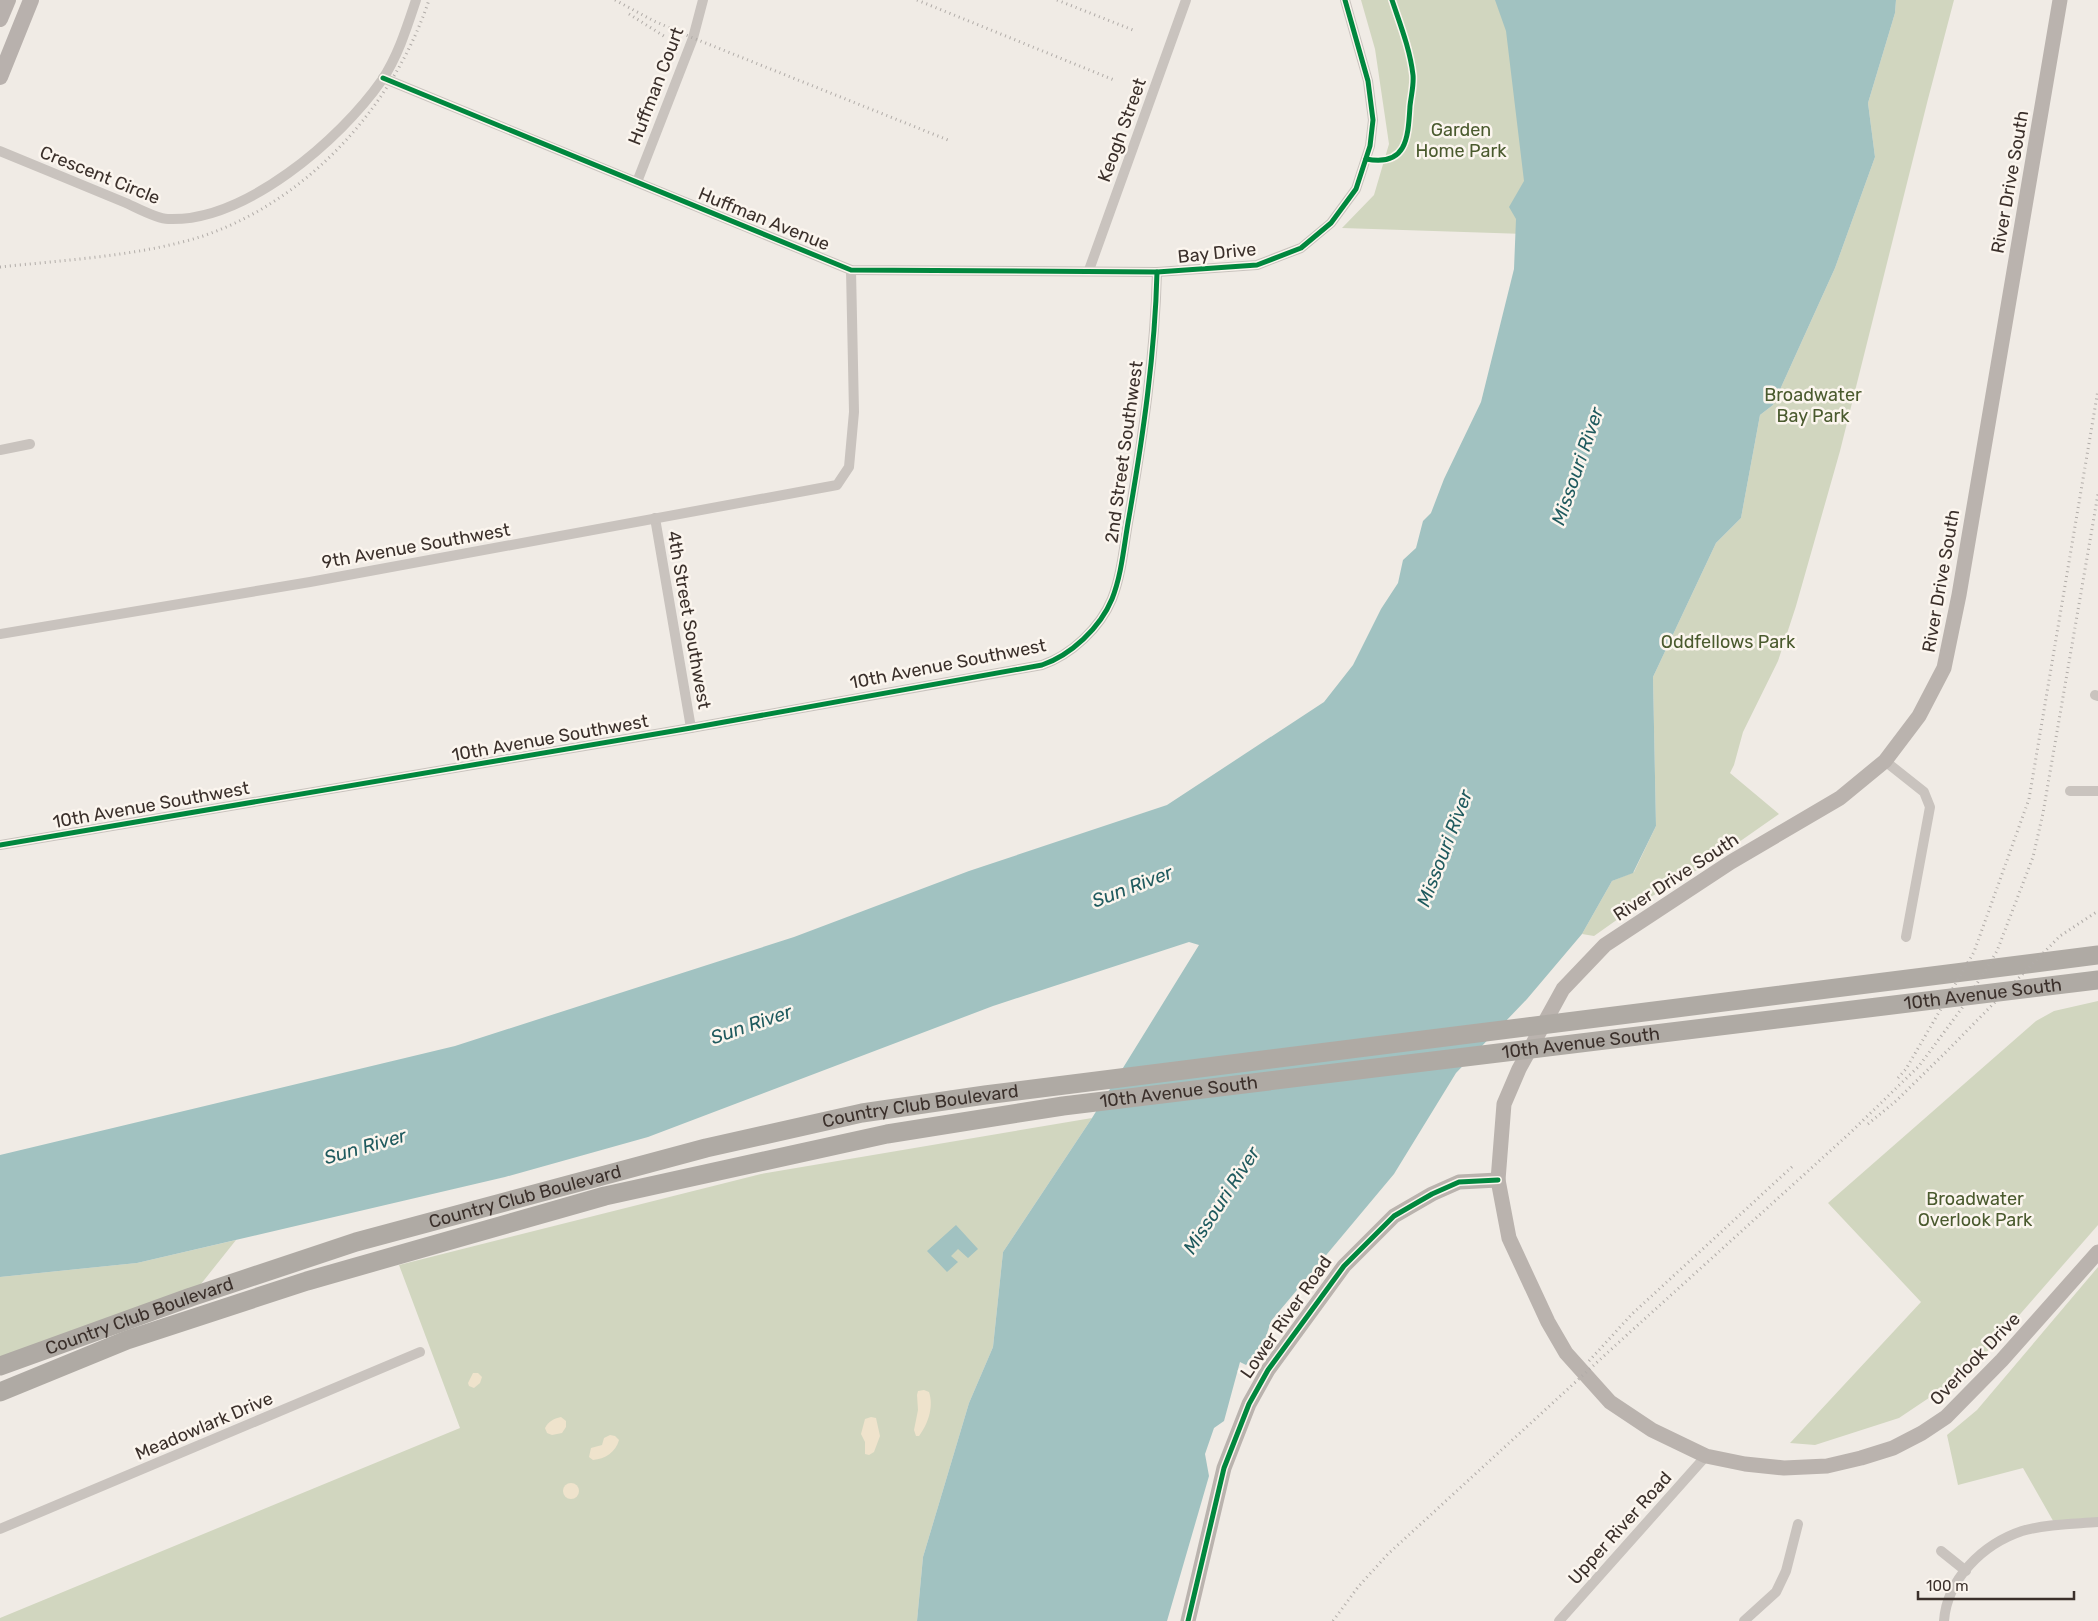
<svg xmlns="http://www.w3.org/2000/svg" width="2098" height="1621" viewBox="0 0 2098 1621" font-family="Rubik,sans-serif">
<style>
.green{fill:#d1d6bf}
.sand{fill:#efe3cc}
.water{fill:#a1c2c1}
.lines{fill:none;stroke-linecap:round;stroke-linejoin:round}
.street{stroke:#c9c3be;stroke-width:10}
.secondary{stroke:#bab3ae;stroke-width:15}
.primary{stroke:#b8b1ad;stroke-width:16}
.highway{stroke:#afaaa4;stroke-width:19}
.rail{stroke:#b1aca8;stroke-width:3;stroke-dasharray:1 4;stroke-linecap:butt}
.cycleway-casing{stroke:#fbf5ee;stroke-width:8}
.cycleway{stroke:#00873e;stroke-width:5}
.labels{text-anchor:middle;stroke-width:5;stroke-linejoin:round;paint-order:stroke}
.street-label{font-size:18px;fill:#3b302b;stroke:#fbf5ee}
.park-label{font-size:18px;fill:#4a5a2e;stroke:#fbf5ee}
.water-label{font-size:19px;font-style:italic;fill:#1f5a5e;stroke:#fbf5ee}
</style>
<rect width="100%" height="100%" fill="#f0ebe5"/>
<g class="green">
<polygon points="1361,0 1505,0 1532,136 1525,234 1342,228 1374,195 1389,144 1375,49"/>
<polygon points="1896,0 1954,0 1928,99 1840,451 1796,606 1778,661 1743,732 1734,765 1730,773 1779,814 1709,863 1642,902 1594,936 1582,934 1612,881 1634,872 1656,826 1653,677 1716,543 1741,518 1760,415 1773,405 1835,268 1875,157 1868,103 1895,13"/>
<polygon points="2098,1001 2098,1225 1972,1369 1899,1418 1815,1445 1790,1443 1921,1302 1828,1203 2036,1021 2054,1011"/>
<polygon points="1092,1118 1003,1252 993,1347 969,1403 923,1557 917,1621 0,1621 0,1618 460,1428 399,1265 761,1174"/>
<polygon points="236,1240 197,1289 0,1361 0,1277 137,1263"/>
<polygon points="2098,1267 2098,1522 2056,1526 2023,1468 1958,1485 1947,1435 1977,1410"/>
</g>
<g class="sand">
<polygon points="473,1373 478,1373 482,1377 480,1383 474,1388 469,1386 468,1383"/>
<path d="M924 1390 929 1392C934 1407 928 1424 919 1436H916L914 1430 918 1410 917 1395 918 1391Z"/>
<path d="M561 1417 566 1421V1427L562 1433 552 1435 547 1433 545 1428C549 1421 553 1419 561 1417Z"/>
<polygon points="871,1417 876,1418 880,1436 874,1452 869,1455 865,1454 865,1442 861,1434 865,1419"/>
<path d="M610 1435 615 1436 619 1440C616 1452 605 1459 593 1460L589 1457 591 1448 602 1445 604 1438Z"/>
<circle cx="571" cy="1491" r="8"/>
</g>
<g class="water">
<polygon points="1495,0 1896,0 1895,13 1868,103 1875,157 1835,268 1773,405 1760,415 1741,518 1716,543 1653,677 1656,826 1633,873 1612,881 1582,934 1527,999 1456,1073 1394,1174 1271,1321 1264,1343 1246,1365 1240,1362 1224,1421 1214,1428 1205,1454 1209,1476 1167,1621 917,1621 923,1557 969,1403 993,1347 1003,1252 1092,1118 1199,945 1189,942 993,1006 648,1137 505,1177 137,1263 0,1277 0,1155 455,1046 794,937 969,871 1167,805 1324,702 1353,665 1381,609 1398,583 1403,560 1416,548 1423,521 1431,513 1444,479 1481,402 1514,269 1516,219 1509,207 1524,181 1506,31"/>
<polygon points="956,1225 978,1249 968,1258 958,1249 951,1256 958,1262 947,1272 927,1251"/>
</g>
<g class="lines">
<g class="street">
<polyline points="383,78 851,270 1157,272 1257,265 1301,248 1331,223 1356,189 1370,146 1373,120 1368,81 1345,0"/>
<path d="M0 151C42 168 84 186 126 203 137 208 157 219 168 219 245 222 340 140 382 80 398 56 407 27 416 0"/>
<polyline points="637,182 693,38 703,0"/>
<polyline points="1089,270 1186,0"/>
<polyline points="0,450 30,444"/>
<polyline points="655,518 691,728"/>
<polyline points="0,634 310,582 837,485 849,467 854,412 851,270"/>
<polyline points="2095,695 2098,696"/>
<polyline points="1885,761 1924,792 1930,807 1906,937"/>
<polyline points="2070,791 2098,791"/>
<path d="M0 845 691 728 1042 665C1071 655 1100 628 1112 599 1122 574 1124 544 1129 517 1143 436 1155 354 1157 272"/>
<polyline points="0,1529 420,1352"/>
<polyline points="1941,1551 1966,1571"/>
<polyline points="1559,1621 1706,1456"/>
<polyline points="1744,1621 1776,1592 1786,1571 1798,1524"/>
<path d="M1944 1621C1947 1579 1983 1544 2022 1531 2046 1524 2074 1524 2098 1522"/>
</g>
<g class="secondary">
<polyline points="2060,0 1959,595 1944,668 1919,716 1885,761 1840,798 1731,862 1605,945 1563,989 1519,1069 1504,1104 1498,1180 1509,1238 1548,1322 1566,1353 1610,1402 1652,1430 1706,1456 1745,1464 1784,1468 1827,1466 1861,1458 1893,1448 1922,1433 1946,1417 2002,1360 2098,1252"/>
<polyline points="1188,1621 1224,1468 1249,1404 1268,1370 1344,1266 1394,1216 1432,1194 1459,1182 1498,1180"/>
</g>
<g class="primary">
<polyline points="0,19 8,0"/>
<polyline points="0,77 31,0"/>
</g>
<g class="highway">
<path id="s1" d="M0 1366 191 1297 356 1242 706 1148 862 1113 985 1095 2098 955"/>
<path id="s2" d="M0 1392 127 1340 307 1281 605 1196 887 1134 1063 1106 2098 980"/>
</g>
<g class="rail">
<polyline points="615,0 654,21 693,38 948,140"/>
<polyline points="917,0 1114,80"/>
<polyline points="1057,0 1133,30"/>
<polyline points="629,14 667,38"/>
<path d="M0 267C64 260 141 256 203 236 309 200 394 105 429 0"/>
<polyline points="1898,1078 1906,1069 1974,952 2029,799 2098,390"/>
<polyline points="1868,1124 1896,1101 1946,1052 2060,936 2098,911"/>
<polyline points="1589,1361 1632,1314 1794,1165"/>
<polyline points="1333,1621 1358,1587 1388,1554 1617,1344 1850,1133 1919,1066 1962,1008 1997,951 2033,857 2043,813 2098,494"/>
</g>
<g class="cycleway-casing">
<g id="cycleway">
<polyline points="383,78 851,270 1157,272 1257,265 1301,248 1331,223 1356,189 1370,146 1373,120 1368,81 1345,0"/>
<path d="M1366 159C1407 167 1408 138 1410 106 1411 96 1414 85 1413 75 1410 49 1400 24 1392 0"/>
<path d="M0 845 691 728 1042 665C1071 655 1100 628 1112 599 1122 574 1124 544 1129 517 1143 436 1155 354 1157 272"/>
<polyline points="1188,1621 1224,1468 1249,1404 1268,1370 1344,1266 1394,1216 1432,1194 1459,1182 1498,1180"/>
</g>
</g>
<use href="#cycleway" class="cycleway"/>
</g>
<g class="labels">
<g class="street-label">
<text transform="translate(656 86) rotate(-69)" y="6">Huffman Court</text>
<text transform="translate(1122 130) rotate(-70)" y="6">Keogh Street</text>
<text transform="translate(100 175) rotate(22)" y="6">Crescent Circle</text>
<text transform="translate(2010 182) rotate(-80)" y="6">River Drive South</text>
<text transform="translate(764 219) rotate(22)" y="6">Huffman Avenue</text>
<text transform="translate(1217 253) rotate(-6)" y="6">Bay Drive</text>
<text transform="translate(1124 452) rotate(-82)" y="6">2nd Street Southwest</text>
<text transform="translate(416 546) rotate(-10)" y="6">9th Avenue Southwest</text>
<text transform="translate(1941 581) rotate(-80)" y="6">River Drive South</text>
<text transform="translate(689 620) rotate(80)" y="6">4th Street Southwest</text>
<text transform="translate(948 664) rotate(-11)" y="6">10th Avenue Southwest</text>
<text transform="translate(550 738) rotate(-10)" y="6">10th Avenue Southwest</text>
<text transform="translate(151 805) rotate(-10)" y="6">10th Avenue Southwest</text>
<text transform="translate(1676 877) rotate(-33)" y="6">River Drive South</text>
<text dy="6" stroke="none"><textPath href="#s2" startOffset="2030">10th Avenue South</textPath></text>
<text dy="6" stroke="none"><textPath href="#s2" startOffset="1625">10th Avenue South</textPath></text>
<text dy="6" stroke="none"><textPath href="#s2" startOffset="1220">10th Avenue South</textPath></text>
<text dy="6" stroke="none"><textPath href="#s1" startOffset="958">Country Club Boulevard</textPath></text>
<text dy="6" stroke="none"><textPath href="#s1" startOffset="552">Country Club Boulevard</textPath></text>
<text dy="6" stroke="none"><textPath href="#s1" startOffset="148">Country Club Boulevard</textPath></text>
<text transform="translate(1286 1317) rotate(-55)" y="6">Lower River Road</text>
<text transform="translate(1975 1359) rotate(-46)" y="6">Overlook Drive</text>
<text transform="translate(204 1426) rotate(-23)" y="6">Meadowlark Drive</text>
<text transform="translate(1620 1528) rotate(-48)" y="6">Upper River Road</text>
</g>
<g class="park-label">
<text x="1461" y="136">Garden<tspan x="1461" dy="21">Home Park</tspan></text>
<text x="1813" y="401">Broadwater<tspan x="1813" dy="21">Bay Park</tspan></text>
<text x="1728" y="648">Oddfellows Park</text>
<text x="1975" y="1205">Broadwater<tspan x="1975" dy="21">Overlook Park</tspan></text>
</g>
<g class="water-label">
<text transform="translate(1577 466) rotate(-71)" y="7">Missouri River</text>
<text transform="translate(1444 848) rotate(-69)" y="7">Missouri River</text>
<text transform="translate(1132 886) rotate(-21)" y="7">Sun River</text>
<text transform="translate(751 1024) rotate(-19)" y="7">Sun River</text>
<text transform="translate(365 1146) rotate(-16)" y="7">Sun River</text>
<text transform="translate(1221 1200) rotate(-57)" y="7">Missouri River</text>
</g>
</g>
<path d="M1918 1591v8h156v-8" fill="none" stroke="#3b302b" stroke-width="2.5"/>
<text x="1926" y="1591" font-size="15" fill="#3b302b" stroke="#fbf5ee" stroke-width="4" paint-order="stroke">100 m</text>
</svg>
